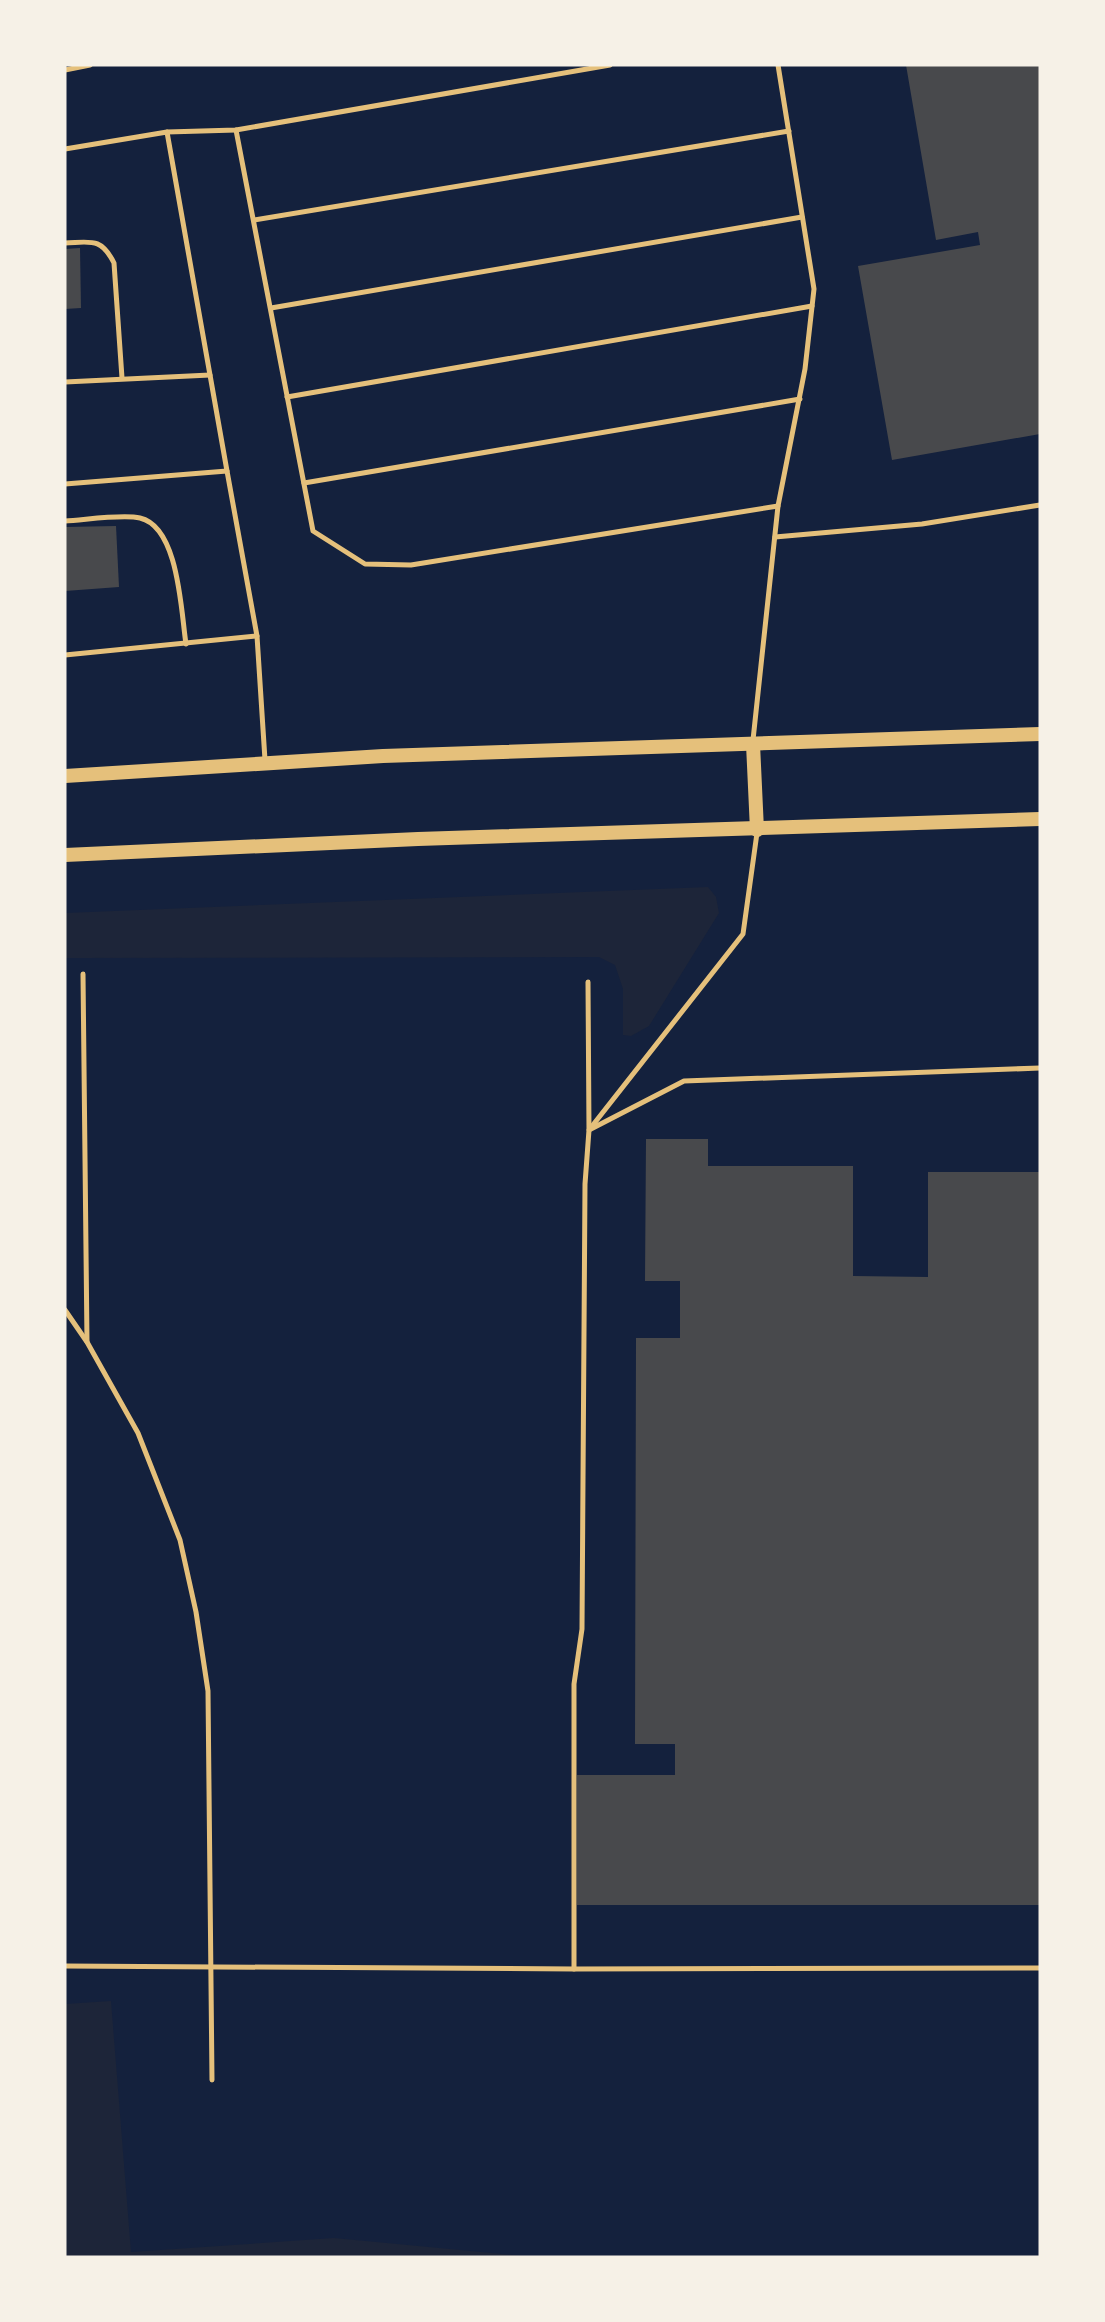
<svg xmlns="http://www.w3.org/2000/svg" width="1105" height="2322" viewBox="0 0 1105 2322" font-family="'Fira Sans Condensed',sans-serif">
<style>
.green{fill:#1d2539}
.building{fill:#48494c}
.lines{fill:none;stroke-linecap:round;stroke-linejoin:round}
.service{stroke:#e5c07b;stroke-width:5}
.secondary{stroke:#e5c07b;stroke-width:14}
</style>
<rect width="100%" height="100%" fill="#14213d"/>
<g class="green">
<polygon points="708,887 716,897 719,913 649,1026 631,1036 623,1035 623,989 615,965 599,957 65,958 65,913"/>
<polygon points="111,2001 131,2252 334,2238 533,2257 65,2257 65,2004"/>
</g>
<g class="building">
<polygon points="906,65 1040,65 1040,434 892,460 858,266 980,245 978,232 936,240"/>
<polygon points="80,248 81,308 65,309 65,249"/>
<polygon points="116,526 119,587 65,591 65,527"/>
<polygon points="646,1139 708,1139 708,1166 853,1166 853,1276 928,1277 928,1172 1040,1172 1040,1905 577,1905 577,1775 675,1775 675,1744 635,1744 636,1338 680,1338 680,1281 645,1281"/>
</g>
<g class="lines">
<g class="service">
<polyline points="65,70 90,65"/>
<polyline points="236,130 313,531 365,564 411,565 778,506"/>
<polyline points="167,132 236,130 610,65"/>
<polyline points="65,149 167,132 227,471"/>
<polyline points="254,220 789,131"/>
<path d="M65 243C91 242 101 237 114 263L122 378"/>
<polyline points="271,308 802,217"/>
<polyline points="65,382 210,375"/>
<polyline points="287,397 812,306"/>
<polyline points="304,483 800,399"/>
<polyline points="65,484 227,471 257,636 265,760"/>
<path d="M65 521C85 520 122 514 140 518 179 527 181 612 186 644"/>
<polyline points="775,537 922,524 1040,505"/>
<polyline points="65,655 257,636"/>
<polyline points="753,740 778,506 805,369 814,289 778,65"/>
<polyline points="83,974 87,1342"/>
<polyline points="588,982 589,1130 684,1081 1040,1068"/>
<polyline points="65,1310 87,1342 138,1433 180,1540 196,1612 208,1691 212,2080"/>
<polyline points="65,1966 574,1969 1040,1968"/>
<polyline points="574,1969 574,1684 582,1629 585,1184 589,1130 743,934 757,833"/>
</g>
<g class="secondary">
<polyline points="753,744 757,830"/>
<polyline points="65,776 383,756 1040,734"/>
<polyline points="65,855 418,839 1040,819"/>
</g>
</g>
<rect width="1105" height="2322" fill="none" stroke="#f6f1e7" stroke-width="133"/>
</svg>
